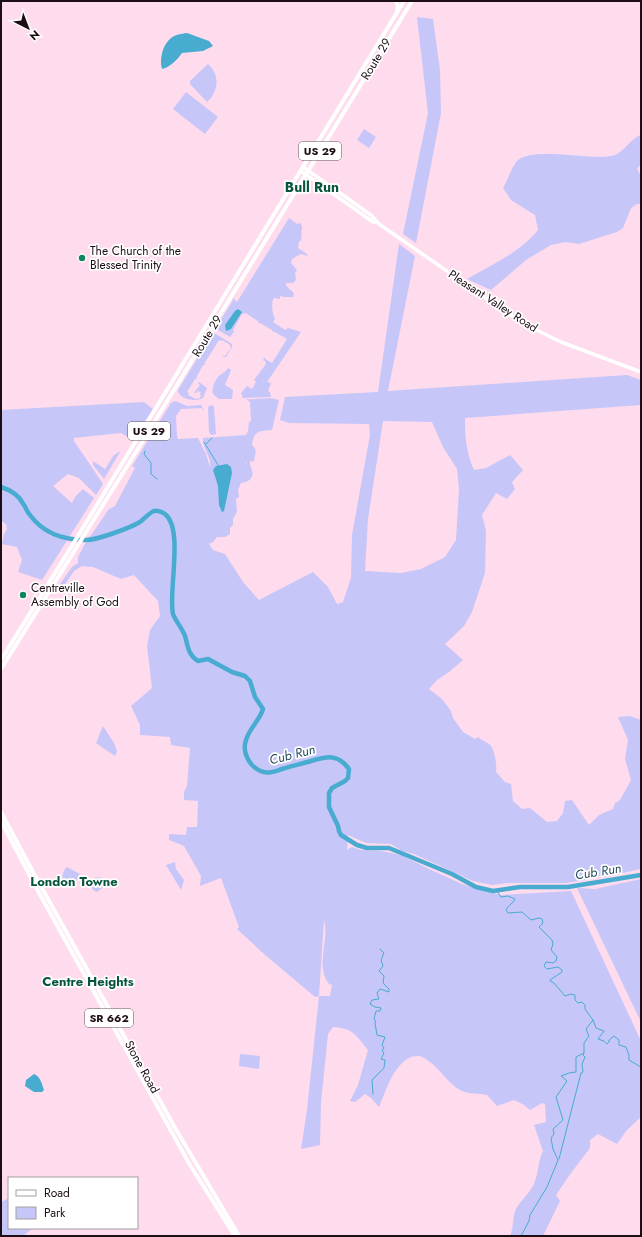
<svg xmlns="http://www.w3.org/2000/svg" width="642" height="1237" viewBox="0 0 642 1237" font-family="Jost,sans-serif">
<style>
.green{fill:#c7c6f9;fill-rule:evenodd}
.water{fill:#48abd0}
.lines{fill:none;stroke-linecap:round;stroke-linejoin:round}
.stream{stroke:#48abd0;stroke-width:1}
.river{stroke:#48abd0;stroke-width:4.5}
.secondary{stroke:#fff;stroke-width:3.5}
.primary{stroke:#fff;stroke-width:4}
.poi-dot{fill:#138360;stroke:#fff;stroke-width:1.5}
.labels{text-anchor:middle;stroke-width:3.5;stroke-linejoin:round;paint-order:stroke}
.shield{fill:#fff;stroke:#61565c;stroke-width:1}
.shield-label{font-size:11px;font-weight:bold;fill:#1d0e16}
.street-label{font-size:12px;fill:#1d0e16;stroke:#fff}
.poi-label{font-size:12px;fill:#1d0e16;stroke:#fff;text-anchor:start}
.water-label{font-size:13px;font-style:italic;fill:#244e5e;stroke:#fff}
.neighbourhood-label{font-size:13px;font-weight:bold;fill:#08553d;stroke:#fff}
.quarter-label{font-size:14px;font-weight:bold;fill:#08553d;stroke:#fff}
</style>
<rect width="100%" height="100%" fill="#fedbed"/>
<g class="green">
<polygon points="417,17 433,19 440,70 441,113 416,243 403,234 428,113"/>
<path d="M208 64C220 75 219 91 207 102L190 84V81Z"/>
<polygon points="186,92 218,117 205,134 173,109"/>
<polygon points="364,129 376,137 369,148 357,140"/>
<path d="M641 135V164L637 169 641 176V204H637L631 208 623 228 617 232 579 244 565 242 551 245 526 260 491 290 467 279C492 265 520 252 538 230L535 215 511 200 503 188C508 180 511 168 517 161 530 146 592 160 611 156 624 154 629 139 641 135Z"/>
<path d="M289 218 297 224 300 223 302 226 301 240 299 242 298 248 307 254 308 256 301 254 292 259 291 263 297 270 295 273 296 280 293 283H286C286 289 292 289 294 294L293 297H284L280 296V299L274 298C271 303 272 314 275 319L273 322 285 330 288 328 301 332 267 382 271 383 268 391 270 392 271 397 243 398 241 393 247 386 252 389 256 382 254 380 266 364 265 361 263 360 265 357V359L272 363 287 339 273 331 272 332V330L260 323 258 324 259 322 246 313 242 314 233 330 234 332 230 337 218 330 217 326 233 300V298L237 302Z"/>
<path d="M399 244 415 256 388 391 627 375 641 380V405L465 418C465 436 466 453 474 470L486 468 510 455 523 470 512 482 515 489 507 499 496 493 482 515 486 531 485 573 472 612 464 626 445 644 463 660 449 672 437 680 429 689 442 699 451 711 453 718 463 732 475 739 478 737C482 741 488 742 491 746 495 752 497 765 496 772L505 782 511 784 513 801 522 809 530 808 547 822 557 821 563 813 565 801 572 800 589 825 599 815 613 809 615 803 620 800 631 780 625 759 628 740 618 717 630 716 641 720V869L604 877 595 875 586 880 565 883H508L492 885 473 881 414 854 402 851 391 844 366 843 348 835 347 850 352 847 361 850 381 851 401 855 429 869 462 884 501 895 571 891 641 1041V1117L627 1130 617 1144 598 1134 590 1140V1148L571 1173 556 1195 560 1201 543 1236H510C514 1228 512 1217 516 1209 521 1199 532 1192 535 1181 539 1170 538 1161 543 1151L534 1125 546 1122 545 1104 542 1103 530 1110 524 1105 514 1100 497 1106 487 1095C479 1093 469 1095 460 1090 445 1081 437 1063 420 1056 418 1056 413 1056 411 1057 393 1065 386 1091 379 1107L371 1098 365 1094 355 1102 350 1101 358 1085 368 1050C356 1035 353 1028 333 1027L328 1034 321 1102 320 1145 301 1149 307 1110 319 996 315 997 264 954 237 929 239 927 221 878 200 886 201 876 184 846 169 840V834L186 835 187 827H197L198 801 184 800V792L187 786 190 748 171 745 170 737 140 735V725L131 706 152 688 147 646 150 630 160 616 158 601 134 575 121 579 93 567 82 566 74 571 61 590 58 589V587L72 567 78 563V557L88 538 92 534 109 509 115 506 135 468 132 466 171 403 175 401 187 406 201 405 204 410H203L202 408 181 409 176 416 177 436 178 439 198 438 206 454 210 467C212 457 202 449 203 438L246 435 248 431 249 422 251 421 250 402 246 399C257 400 270 396 279 400L272 430C258 431 254 431 252 445 258 450 255 454 254 461L251 462 250 459V465L246 464V462L245 464 250 465C255 475 253 481 241 483L238 490 239 497 236 499 237 512 233 519V525L230 528V534L225 537H217L213 542 209 544 213 550 225 554 243 582 259 600 313 572 328 587 337 604 343 602 351 578 352 535 370 435 369 424 289 423 280 420 285 397 378 392ZM383 421 432 422 443 447 457 469 459 489 456 540 445 557 421 569 401 573 365 571 368 519ZM324 920C330 939 314 968 330 985L332 984 330 996H319Z"/>
<path d="M214 333 232 344V347L226 357H223V356H225L231 348 230 345 222 340 221 341 219 340 204 364 206 365H203L196 378 197 380 195 379 187 392 189 393 188 395 196 399 197 398 199 399 201 396 200 394 201 392 198 391 196 393H194L200 385 198 383 199 382 207 388 203 398C196 402 179 400 178 390L211 336Z"/>
<path d="M228 368 231 370 225 385 233 390 232 399H219L213 394C211 389 215 379 220 375 224 372 225 373 228 368Z"/>
<polygon points="144,402 153,409 134,438 130,438 121,433 74,438 74,441 103,484 96,495 79,478 68,474 53,486 72,503 75,497 83,489 94,498 42,580 18,572 22,560 17,547 2,544 4,534 7,529 6,524 1,521 1,410"/>
<polygon points="212,405 214,407 216,434 211,435 209,432 208,408 209,406"/>
<polygon points="119,452 120,452 104,479 93,465 93,461 105,469 114,455"/>
<polygon points="103,726 114,743 117,751 115,756 96,743"/>
<polygon points="175,862 176,869 184,880 181,890 166,865"/>
<path d="M67 867 80 874 72 887C62 884 59 875 67 867Z"/>
<path d="M96 877 103 878 106 885 97 892 93 890C90 885 90 880 96 877Z"/>
<polygon points="641,879 641,1022 577,888 595,889"/>
<polygon points="240,1054 260,1056 259,1069 239,1066"/>
<polygon points="9,1198 9,1228 33,1228 23,1236 1,1236 1,1202"/>
</g>
<g class="water">
<path d="M187 33 209 41 213 46 203 51 182 53C178 59 169 68 162 69 159 59 163 44 171 38 176 34 181 34 187 33Z"/>
<polygon points="238,309 242,312 231,329 226,331 225,325 235,311"/>
<polygon points="227,464 231,467 232,473 224,511 222,512 219,505 218,486 213,470 216,466"/>
<path d="M34 1074C40 1076 42 1084 44 1090L42 1092H34L25 1086 26 1080Z"/>
</g>
<g class="lines">
<g class="stream">
<polyline points="204,442 218,465"/>
<polyline points="206,444 212,438"/>
<polyline points="145,451 144,454 151,463 151,474 157,479"/>
<path d="M497 891 501 897 508 896 515 899C513 904 508 905 506 910L508 913 522 912 531 920 539 918 542 919 543 923 539 927 552 940 553 944 551 950 557 957 556 961 553 963 546 962 544 966 547 969 558 967 562 970V972L550 980V981L554 983 565 996 571 994 575 995V1000L578 1003 582 1002 585 1005V1009L593 1020 586 1029 589 1036 584 1043V1053L576 1057V1072L569 1073 561 1076 567 1081 556 1097 563 1120 553 1129 554 1134 551 1138 553 1149 558 1160 547 1187 530 1215 529 1221 521 1236"/>
<polyline points="593,1020 596,1028 604,1031 598,1039 604,1041 607,1044 609,1042 609,1040 614,1036 619,1040 619,1045 626,1047 629,1055 629,1060 641,1067"/>
<polyline points="373,1094 372,1080 384,1068 385,1060 381,1059 384,1053 382,1050 384,1048 382,1045 385,1037 377,1035 375,1023 376,1021 374,1019 376,1011 380,1011 381,1008 375,1007 370,1004 372,1000 379,999 377,993 380,989 389,992 389,989 383,983 384,976 379,971 383,966 381,960 384,953 380,949"/>
<polyline points="559,1159 581,1073 583,1072 582,1064 585,1057 583,1055 584,1053"/>
</g>
<path class="river" d="M1 487C11 490 19 495 24 505 26 508 27 512 30 515 43 533 64 540 86 540 97 540 130 528 140 522 144 519 149 513 154 511 158 510 162 512 165 514 184 529 168 591 173 614 175 620 182 628 185 636 188 646 188 655 198 661L208 659 232 672 245 676 250 681 255 697 263 709C259 722 247 730 245 744 244 750 246 756 249 761 252 766 258 771 264 772 269 774 276 771 282 769 291 766 301 764 311 761 328 756 338 754 349 769L348 778 345 781 332 788 329 793V807L338 826 339 831 341 835 357 845 367 848H389L452 874 476 887 493 891 520 887H568L641 875"/>
<g class="secondary">
<polyline points="303,167 371,215 379,224 522,323 561,342 641,372"/>
<polyline points="301,171 373,222 377,222"/>
</g>
<g class="primary">
<polyline points="396,1 398,6 397,10"/>
<polyline points="1,660 78,536 404,1"/>
<polyline points="1,669 139,447 412,1"/>
<polyline points="1,812 33,872 174,1126 239,1236"/>
<polyline points="1,821 38,891 190,1165 235,1236"/>
</g>
</g>
<g class="poi-dot">
<circle cx="82" cy="258" r="4"/>
<circle cx="23" cy="595" r="4"/>
</g>
<g class="labels">
<g class="shield">
<rect x="299" y="142" width="42" height="18" rx="3"/>
<rect x="128" y="422" width="42" height="18" rx="3"/>
<rect x="85" y="1009" width="48" height="18" rx="3"/>
</g>
<g class="shield-label">
<text x="320" y="155">US 29</text>
<text x="149" y="435">US 29</text>
<text x="109" y="1022">SR 662</text>
</g>
<g class="street-label">
<text transform="translate(376 59) rotate(-59)" y="4">Route 29</text>
<text transform="translate(493 301) rotate(33)" y="4">Pleasant Valley Road</text>
<text transform="translate(207 336) rotate(-59)" y="4">Route 29</text>
<text transform="translate(142 1067) rotate(61)" y="4">Stone Road</text>
</g>
<g class="poi-label">
<text x="90" y="255">The Church of the<tspan x="90" dy="14">Blessed Trinity</tspan></text>
<text x="31" y="592">Centreville<tspan x="31" dy="14">Assembly of God</tspan></text>
</g>
<g class="water-label">
<text transform="translate(292 754) rotate(-14)" y="5">Cub Run</text>
<text transform="translate(598 871) rotate(-9)" y="5">Cub Run</text>
</g>
<g class="neighbourhood-label">
<text x="74" y="886">London Towne</text>
<text x="88" y="986">Centre Heights</text>
</g>
<g class="quarter-label">
<text x="312" y="192">Bull Run</text>
</g>
</g>
<rect width="642" height="1237" fill="none" stroke="#1d0e16" stroke-width="4"/>
<rect x="8" y="1177" width="130" height="52" fill="#ffffff" stroke="#a59fa2"/>
<rect x="16" y="1190" width="20" height="6" fill="#ffffff" stroke="#a59fa2"/>
<text x="44" y="1197" font-size="12" fill="#1d0e16">Road</text>
<rect x="16" y="1207" width="20" height="12" fill="#c7c6f9" stroke="#a59fa2"/>
<text x="44" y="1217" font-size="12" fill="#1d0e16">Park</text>
<g transform="translate(28 28) rotate(138)" stroke="#ffffff" stroke-width="3" paint-order="stroke">
<path d="M0-3L7 15L0 10L-7 15Z" fill="#1d0e16"/>
<text y="-6" font-size="11" font-weight="bold" text-anchor="middle" fill="#1d0e16">N</text>
</g>
</svg>
